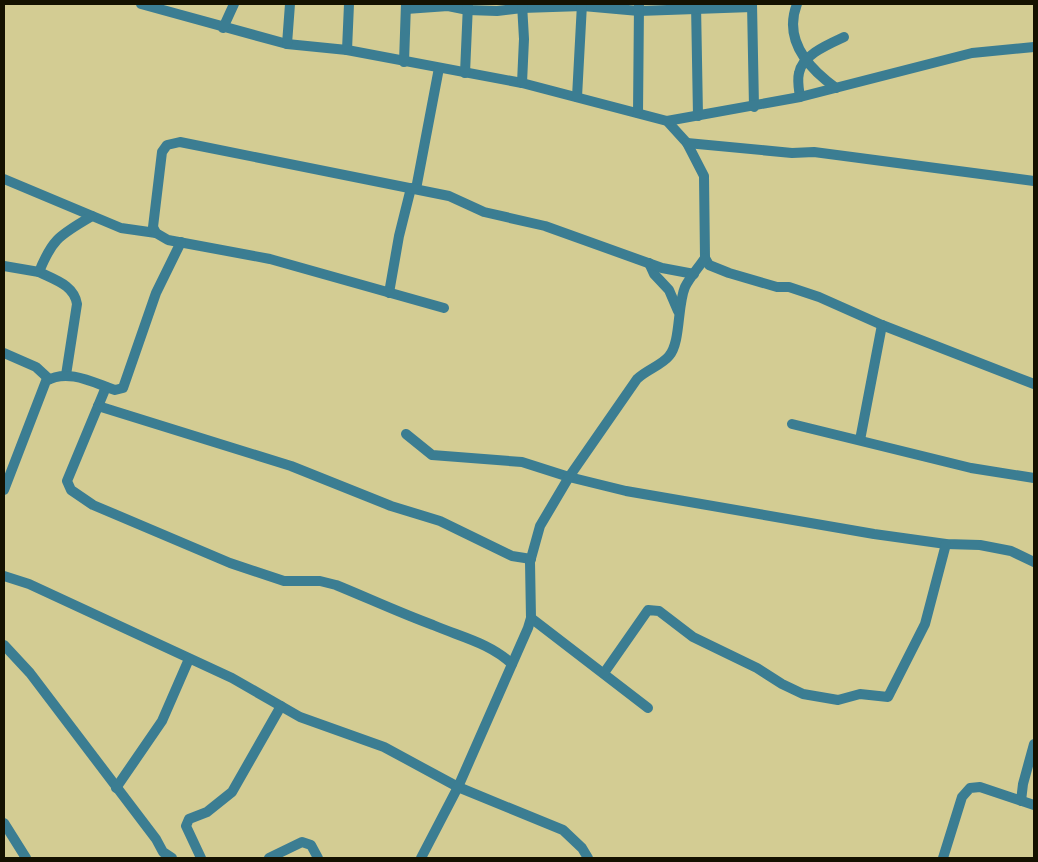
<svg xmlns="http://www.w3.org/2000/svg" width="1038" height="862" viewBox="0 0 1038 862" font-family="'Exo 2',sans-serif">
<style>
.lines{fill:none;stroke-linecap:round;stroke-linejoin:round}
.minor{stroke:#3b7d92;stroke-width:10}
</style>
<rect width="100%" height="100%" fill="#d3cc93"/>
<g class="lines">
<g class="minor">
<polyline points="141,4 287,44 347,50 522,83 667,121 687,143 704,176 705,258 709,265 729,273 777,287 789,287 819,297 882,325 1034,384"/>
<polyline points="696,4 698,116"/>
<polyline points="752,4 754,107"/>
<path d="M797 4C783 40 808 68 836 88"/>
<polyline points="406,9 448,6 468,10 497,11 522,8 583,6 639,11 752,7"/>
<polyline points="223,28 234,4"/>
<polyline points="287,44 290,4"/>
<polyline points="347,50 349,4"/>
<polyline points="404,62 406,4"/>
<polyline points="465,73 468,4"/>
<polyline points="522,83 524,39 522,4"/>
<polyline points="577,97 582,4"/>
<path d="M800 97C799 90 797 81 799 73 802 55 829 44 844 37"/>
<polyline points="638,113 639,5"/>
<polyline points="667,121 800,97 972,53 1034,47"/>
<polyline points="687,143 792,153 814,152 1034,181"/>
<polyline points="4,179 121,228 156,233"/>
<polyline points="416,189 439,68"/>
<polyline points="649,263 654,274 669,290 678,311"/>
<polyline points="4,266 39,272"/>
<polyline points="389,293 399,236 411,188"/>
<polyline points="444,308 270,259 168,240 156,233 153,227 162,152 167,145 180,142 449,196 484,212 545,226 662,268 694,274"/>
<polyline points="4,353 36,367 49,379"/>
<path d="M66 375 77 304C74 285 55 280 39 272 53 237 61 235 92 216"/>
<path d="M106 387 67 481 71 490 93 505 230 563 284 581H320L336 585C368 598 400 613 433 625 461 637 490 643 512 664"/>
<polyline points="98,406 291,466 391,506 440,521 512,556 531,559"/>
<polyline points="792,424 971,468 1034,478"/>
<polyline points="406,434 432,455 522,462 569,477 626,491 874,534 946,544 980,545 1011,551 1034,562"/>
<polyline points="860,440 882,325"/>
<path d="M4 490 46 381C68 368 94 383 115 390L123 388 156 293 181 242"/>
<polyline points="4,576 29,584 232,678 300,717 384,747 458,787 563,830 582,848 588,858"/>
<polyline points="531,618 648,708"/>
<polyline points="4,645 30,673 156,839 163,852 172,858"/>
<polyline points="604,673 648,610 659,611 693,637 757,668 782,684 803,694 838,700 860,694 888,697 925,624 946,544"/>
<polyline points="116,788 162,721 189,659"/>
<polyline points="1021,801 1023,784 1034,744"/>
<polyline points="4,823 26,858"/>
<polyline points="201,858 186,826 189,819 207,812 232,792 281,706"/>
<polyline points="269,858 302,842 311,845 318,858"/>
<path d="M421 858 458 787 528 628 531 618 530 562 540 526 569 477 637 379C646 370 662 365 669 356 681 342 677 306 685 287 690 277 699 267 705 258"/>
<polyline points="943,858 962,797 970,788 980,787 1034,805"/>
</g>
</g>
<rect width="1038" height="862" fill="none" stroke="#141100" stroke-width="10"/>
</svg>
